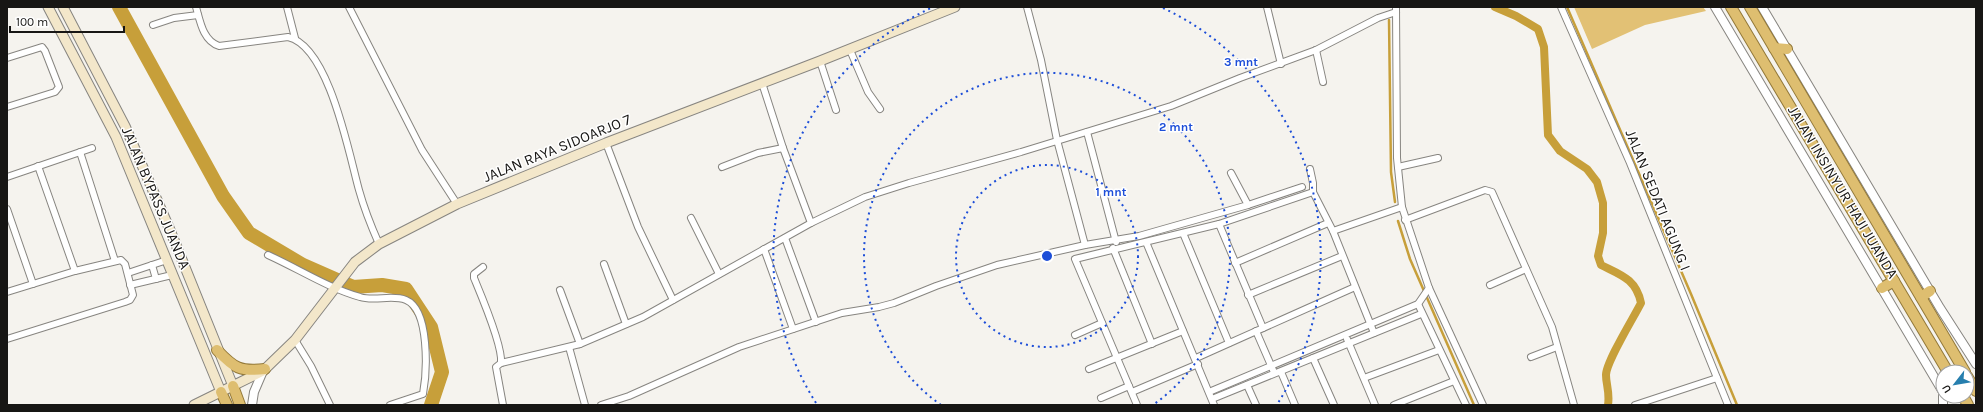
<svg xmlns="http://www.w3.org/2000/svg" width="1983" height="412" viewBox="0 0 1983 412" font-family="Karla,sans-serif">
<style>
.grass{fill:#e2c175}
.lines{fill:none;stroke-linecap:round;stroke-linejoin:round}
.stream{stroke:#c79f3a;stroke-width:2.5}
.canal{stroke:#c79f3a;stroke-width:8}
.river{stroke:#c79f3a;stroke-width:14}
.minor-casing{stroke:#878580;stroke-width:8}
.tertiary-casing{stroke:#878580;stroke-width:10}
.secondary-casing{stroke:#878580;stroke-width:11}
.trunk-casing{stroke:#937939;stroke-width:12}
.minor{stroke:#fff;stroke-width:6}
.tertiary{stroke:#fff;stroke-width:8}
.secondary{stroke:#f3e7ca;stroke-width:9}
.trunk{stroke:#debe70;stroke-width:10}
.ring{fill:none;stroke:#1d4ed8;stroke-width:2;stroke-dasharray:2 4}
.labels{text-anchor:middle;stroke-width:3;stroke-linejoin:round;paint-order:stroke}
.street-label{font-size:15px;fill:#171614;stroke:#fff}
.centre{fill:#1d4ed8;stroke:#fff;stroke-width:2}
.ring-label{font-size:12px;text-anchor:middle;font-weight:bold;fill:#1d4ed8;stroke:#fff;stroke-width:3;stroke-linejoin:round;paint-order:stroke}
</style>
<rect width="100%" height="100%" fill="#f5f3ee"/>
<polygon class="grass" points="1574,7 1703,7 1706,11 1645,25 1592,49"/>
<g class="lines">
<g class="stream">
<polyline points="1567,7 1691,294 1737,405"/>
<polyline points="1389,20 1391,172 1395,202"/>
<polyline points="1398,221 1410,259 1474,405"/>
</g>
<path class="canal" d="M1495 7 1516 16 1538 29 1544 47 1548 135 1560 151 1587 169 1597 182 1603 203V233L1598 256 1601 265C1621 275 1636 279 1641 303 1634 317 1606 362 1606 375 1606 385 1610 392 1608 405"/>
<polyline class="river" points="119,7 223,196 249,233 303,265 353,287 382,285 406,289 431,327 442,372 431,405"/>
<g class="minor-casing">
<g id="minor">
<path d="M196 7C200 21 203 41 219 46L288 37C329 46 349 154 359 190 364 208 371 226 379 244"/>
<polyline points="287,7 295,38"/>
<polyline points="349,7 422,150 457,204"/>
<polyline points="1027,7 1041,60 1057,140 1085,245"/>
<polyline points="1267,7 1281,64"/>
<polyline points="1396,7 1397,158 1402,207 1429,288 1483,405"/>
<polyline points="1561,7 1630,163 1728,405"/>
<polyline points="153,25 174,18 198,15"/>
<polyline points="850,50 868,92 880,109"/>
<polyline points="1316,50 1323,82"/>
<polyline points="7,58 42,47 45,51 59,87 55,92 7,107"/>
<polyline points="820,61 836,110"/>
<polyline points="762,83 783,148 811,223"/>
<polyline points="1087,132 1116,242"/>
<polyline points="606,143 638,227 673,300"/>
<polyline points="80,152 115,261"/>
<polyline points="38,166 75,271"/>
<polyline points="722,167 758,153 783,148"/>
<polyline points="1398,167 1438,158"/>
<polyline points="1310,169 1313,183 1313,192 1333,231 1374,333"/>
<polyline points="7,177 92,148"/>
<polyline points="1248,205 1302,187"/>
<polyline points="7,209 33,284"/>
<polyline points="691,218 719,274"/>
<polyline points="1405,220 1485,190 1492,192 1552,327 1574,405"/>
<polyline points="1219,224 1263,328"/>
<polyline points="1333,231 1402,207"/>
<polyline points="1183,233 1229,343"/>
<polyline points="785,238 816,322"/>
<polyline points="1146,242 1214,405"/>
<polyline points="1113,248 1152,344"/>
<polyline points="764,249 793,329"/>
<path d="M268 255C299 269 328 288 360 297 375 302 391 294 406 300 430 310 427 372 423 394L390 405"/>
<polyline points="1235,263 1328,223"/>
<polyline points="604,264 626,324"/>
<polyline points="152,265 156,279"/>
<path d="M483 267 474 274V278C481 295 503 346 501 363"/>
<polyline points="128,273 167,260"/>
<polyline points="130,285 172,275"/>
<polyline points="1490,285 1526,269"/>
<polyline points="560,290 580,344"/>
<polyline points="7,292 75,271 121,260 125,264 133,295 130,300 125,302 7,339"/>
<polyline points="1248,295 1342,256"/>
<polyline points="1418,304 1466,405"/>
<polyline points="1256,331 1273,370"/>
<polyline points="1075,335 1102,323"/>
<polyline points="1347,339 1375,405"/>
<polyline points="295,340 311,366 330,405"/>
<polyline points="569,347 585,405"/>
<polyline points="1531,357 1557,347"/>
<polyline points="1196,358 1355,287"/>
<polyline points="1313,358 1334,405"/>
<polyline points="1089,369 1183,331"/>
<polyline points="1281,372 1295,405"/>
<polyline points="1364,378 1439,350"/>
<polyline points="1247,385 1256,405"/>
<polyline points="1132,392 1198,364"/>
<polyline points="1209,392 1418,304 1429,288"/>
<polyline points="1101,398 1129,386"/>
<polyline points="1212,399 1421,314"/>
<polyline points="503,405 496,367 501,363 580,344 643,317 811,223 865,197 909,183 1021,152 1171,106 1240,78 1316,50 1378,18 1396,12"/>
<polyline points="601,405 629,396 739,347 842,313 879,307 894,303 936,286 997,265 1085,245 1139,236 1248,205 1231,173"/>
<polyline points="1137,405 1075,259 1219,224 1313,192"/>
<polyline points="1394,405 1454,381"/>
<polyline points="1635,405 1717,378"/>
</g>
</g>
<g class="tertiary-casing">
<g id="tertiary">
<polyline points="1715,7 1943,392"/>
<polyline points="1762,7 1940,308 1976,364"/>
<polyline points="252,405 254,392 263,371"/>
<polyline points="1943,405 1943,396"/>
</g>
</g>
<g class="secondary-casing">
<g id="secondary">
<polyline points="48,7 116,137 221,392"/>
<polyline points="63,7 125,126 170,230 233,386"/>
<polyline points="194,405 263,371 295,340 355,262 379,244 457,204 606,143 820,61 955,7"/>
</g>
</g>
<g class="trunk-casing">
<g id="trunk">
<polyline points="1731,7 1948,372"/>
<polyline points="1750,7 1965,372"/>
<polyline points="1774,48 1787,49"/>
<polyline points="1882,288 1894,281"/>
<polyline points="1921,297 1930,291"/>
<path d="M217 350C234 368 240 372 265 369"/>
<polyline points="1967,376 1976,391"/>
<polyline points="233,386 240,405"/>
<polyline points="221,392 227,405"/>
<polyline points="1963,396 1968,405"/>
</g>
</g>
<use href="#minor" class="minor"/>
<use href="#tertiary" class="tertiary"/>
<use href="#secondary" class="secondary"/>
<use href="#trunk" class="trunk"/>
</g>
<g class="ring">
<circle cx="1047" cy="256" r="91"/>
<path d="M941 405A183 183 0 1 1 1153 405"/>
<path d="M816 403A274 274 0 0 1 931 8M1163 8A274 274 0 0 1 1278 403"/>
</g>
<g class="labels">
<g class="street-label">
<text transform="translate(557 148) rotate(-22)" y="5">JALAN RAYA SIDOARJO 7</text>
<text transform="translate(1843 192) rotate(59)" y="5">JALAN INSINYUR HAJI JUANDA</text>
<text transform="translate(156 198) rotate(67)" y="5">JALAN BYPASS JUANDA</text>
<text transform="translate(1658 200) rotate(68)" y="5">JALAN SEDATI AGUNG I</text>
</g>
</g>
<circle cx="1047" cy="256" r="6" class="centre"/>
<g class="ring-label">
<text x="1241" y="66">3 mnt</text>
<text x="1176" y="131">2 mnt</text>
<text x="1111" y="196">1 mnt</text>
</g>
<rect width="1983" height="412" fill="none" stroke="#171614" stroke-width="16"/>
<g transform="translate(1955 384) rotate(239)"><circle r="19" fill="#ffffff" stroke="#a2a2a1"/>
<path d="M0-3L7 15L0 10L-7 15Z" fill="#277fae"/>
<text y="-6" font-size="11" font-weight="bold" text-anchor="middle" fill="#171614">U</text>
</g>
<path d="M10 26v6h114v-6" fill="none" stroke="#171614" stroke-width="2"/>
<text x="16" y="26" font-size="12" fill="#171614" stroke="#ffffff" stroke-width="3" paint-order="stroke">100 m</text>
</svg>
